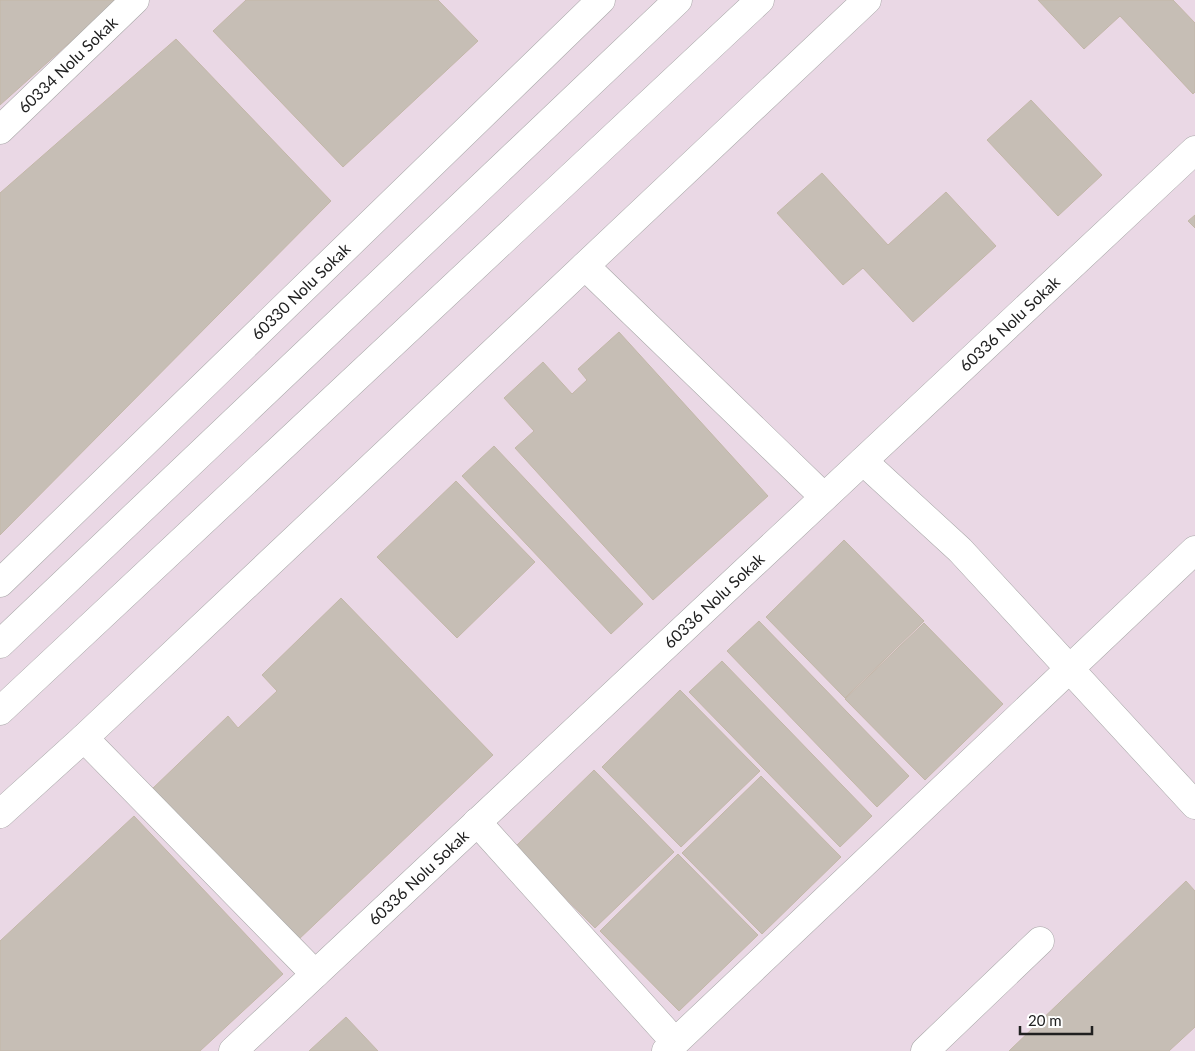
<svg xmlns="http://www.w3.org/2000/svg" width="1195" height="1051" viewBox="0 0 1195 1051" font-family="Lato,sans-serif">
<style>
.industrial{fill:#ead8e5}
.building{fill:#c6beb5;stroke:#c3b7a8}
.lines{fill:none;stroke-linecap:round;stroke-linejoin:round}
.minor-casing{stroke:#a7a7a7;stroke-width:29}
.minor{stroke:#fff;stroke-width:28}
.labels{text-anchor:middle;stroke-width:5;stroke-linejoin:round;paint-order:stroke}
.street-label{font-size:16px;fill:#202020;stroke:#fff}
</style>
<rect width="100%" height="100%" fill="#f1eee6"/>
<rect class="industrial" x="0" y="0" width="1195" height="1051"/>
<g class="building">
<polygon points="0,0 117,0 0,105"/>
<polygon points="246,0 438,0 478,41 343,167 213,31"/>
<polygon points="1038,0 1173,0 1195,23 1195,92 1193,94 1120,16 1084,49"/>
<polygon points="176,39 331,201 0,535 0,193"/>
<polygon points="1031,100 1102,175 1058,216 987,140"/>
<polygon points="822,173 888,245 946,192 996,246 913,322 863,268 843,285 777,213"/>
<polygon points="1195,215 1195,228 1188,221"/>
<polygon points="619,332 768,496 653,600 515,448 534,431 504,398 543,362 572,394 587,380 578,369"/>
<polygon points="494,446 643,604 611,634 462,476"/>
<polygon points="456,481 535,562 457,638 377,557"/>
<polygon points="844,540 924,621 845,698 766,617"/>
<polygon points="341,598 493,755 297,941 151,790 228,716 238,728 277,691 262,675"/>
<polygon points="759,621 909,776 877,807 727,651"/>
<polygon points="924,623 1003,704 925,780 845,699"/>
<polygon points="722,661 872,816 840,847 689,692"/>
<polygon points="680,690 760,771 681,847 602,767"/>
<polygon points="594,770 674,852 595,928 515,847"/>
<polygon points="761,776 841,857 762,934 682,853"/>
<polygon points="134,816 283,974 200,1051 0,1051 0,941"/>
<polygon points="678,854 758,935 679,1011 600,931"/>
<polygon points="1186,881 1195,891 1195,1027 1169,1051 1009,1051"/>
<polygon points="346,1017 378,1051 309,1051"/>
</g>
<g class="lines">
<g class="minor-casing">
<g id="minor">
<path id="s1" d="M0 130 135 0"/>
<polyline points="585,266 824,497"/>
<polyline points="863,461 960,550 1195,805"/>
<path id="s2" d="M0 583 601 0"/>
<polyline points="0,644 678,0"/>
<polyline points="0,711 760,0"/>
<polyline points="84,738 315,974"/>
<polyline points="0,814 84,738 867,0"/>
<polyline points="477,822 675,1042"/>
<path id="s3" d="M233 1051 1195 150"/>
<polyline points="666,1051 1195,550"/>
<polyline points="925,1051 1040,941"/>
</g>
</g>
<use href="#minor" class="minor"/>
</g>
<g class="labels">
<g class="street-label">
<text dy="6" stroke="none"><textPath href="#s1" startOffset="94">60334 Nolu Sokak</textPath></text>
<text dy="6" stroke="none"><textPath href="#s2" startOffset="419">60330 Nolu Sokak</textPath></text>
<text dy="6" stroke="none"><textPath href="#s3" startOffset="1064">60336 Nolu Sokak</textPath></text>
<text dy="6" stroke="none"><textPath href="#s3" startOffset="659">60336 Nolu Sokak</textPath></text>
<text dy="6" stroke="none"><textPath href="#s3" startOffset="254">60336 Nolu Sokak</textPath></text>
</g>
</g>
<path d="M1020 1026v8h72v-8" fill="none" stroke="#202020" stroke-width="2.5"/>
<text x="1028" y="1026" font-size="15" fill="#202020" stroke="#ffffff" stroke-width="4" paint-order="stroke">20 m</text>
</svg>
